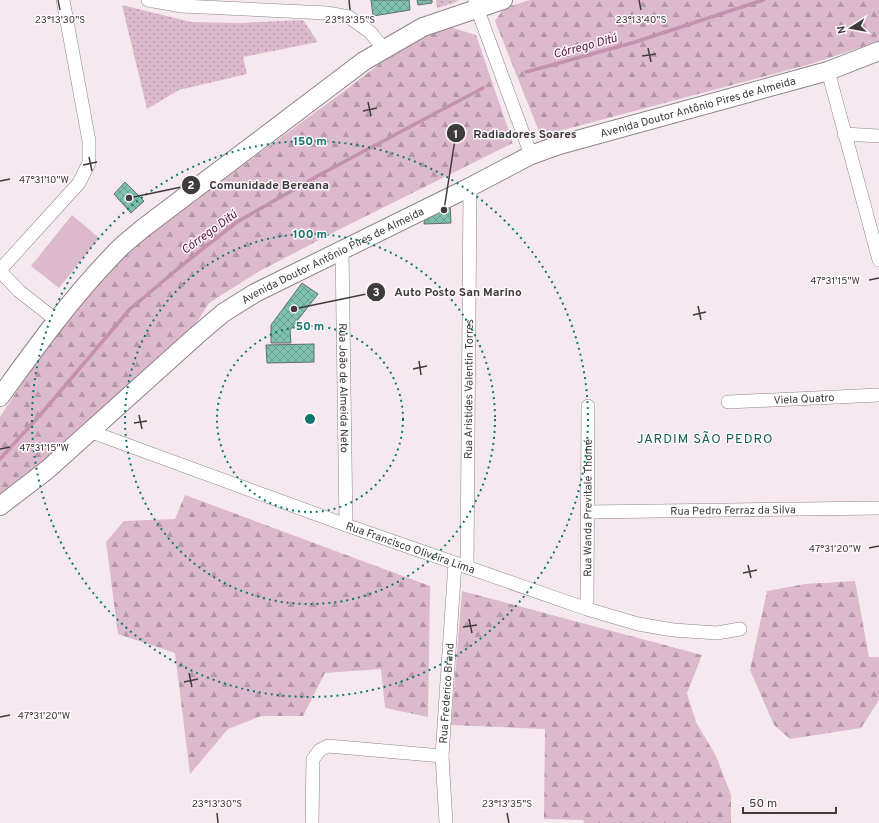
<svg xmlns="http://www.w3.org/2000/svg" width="879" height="823" viewBox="0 0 879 823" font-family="Overpass,sans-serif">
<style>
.forest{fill:url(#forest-firs)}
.park{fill:url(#park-dots)}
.garden{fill:#ddb9cd}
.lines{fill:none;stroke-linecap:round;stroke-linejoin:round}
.stream{stroke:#c491ae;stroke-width:3.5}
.building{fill:url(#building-cross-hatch);stroke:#626d6a}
.street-casing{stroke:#8e8389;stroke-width:14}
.secondary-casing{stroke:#8e8389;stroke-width:20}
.street{stroke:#fff;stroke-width:13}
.secondary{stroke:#fff;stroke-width:18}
.ticks{fill:none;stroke:#3f3b3d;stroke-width:1.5}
.ring{fill:none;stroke:#0f766e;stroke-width:2;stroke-dasharray:2 4}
.labels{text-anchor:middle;stroke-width:3;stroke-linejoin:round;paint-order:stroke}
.street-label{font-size:11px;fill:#3f3b3d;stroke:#fff8fc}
.water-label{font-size:12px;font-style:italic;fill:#551740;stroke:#fff8fc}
.quarter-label{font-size:13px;letter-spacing:1px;fill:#0f6353;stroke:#fff8fc}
.ticks-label{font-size:10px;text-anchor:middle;fill:#3f3b3d;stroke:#fff8fc;stroke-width:3;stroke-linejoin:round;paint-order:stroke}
.centre{fill:#0f766e;stroke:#fff8fc;stroke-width:2}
.ring-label{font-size:12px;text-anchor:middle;font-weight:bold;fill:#0f766e;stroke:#fff8fc;stroke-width:3;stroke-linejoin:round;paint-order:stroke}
.leader{fill:none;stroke:#3f3b3d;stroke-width:1.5}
.callout-dot{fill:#3f3b3d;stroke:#fff8fc;stroke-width:1.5}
.mark-label{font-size:12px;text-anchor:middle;font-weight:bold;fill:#fff}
.callout-label{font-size:12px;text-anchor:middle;font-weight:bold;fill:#3f3b3d;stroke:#fff8fc;stroke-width:3;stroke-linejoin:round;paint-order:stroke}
</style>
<defs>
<pattern id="forest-firs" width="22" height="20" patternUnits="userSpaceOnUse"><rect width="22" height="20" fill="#ddb9cd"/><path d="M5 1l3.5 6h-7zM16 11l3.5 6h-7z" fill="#b598a8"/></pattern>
<pattern id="park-dots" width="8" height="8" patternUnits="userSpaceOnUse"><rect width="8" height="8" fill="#ddb9cd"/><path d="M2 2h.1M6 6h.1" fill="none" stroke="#b598a8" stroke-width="1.8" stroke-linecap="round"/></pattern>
<pattern id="building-cross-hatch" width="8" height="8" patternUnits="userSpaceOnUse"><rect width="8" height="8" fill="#7ec1af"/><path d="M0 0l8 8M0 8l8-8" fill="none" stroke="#699e90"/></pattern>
</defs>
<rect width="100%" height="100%" fill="#f5e9ef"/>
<g class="forest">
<polygon points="530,0 879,0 879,41 811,64 548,134 540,134 495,21 504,8"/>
<polygon points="450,27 476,35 513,143 340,229 258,272 209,303 188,336 48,459 0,496 0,417 61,325 121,257 151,233 343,92 391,55 428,33"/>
<polygon points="185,495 430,586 428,717 385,708 381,669 325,673 303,716 261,716 228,729 190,774 175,653 118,634 106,542 124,521 175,519"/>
<polygon points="855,581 869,657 879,657 879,700 861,728 790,739 774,725 750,670 767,591 805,584"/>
<polygon points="462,591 702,655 687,693 696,722 716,756 731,795 731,823 584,823 583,820 544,819 545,729 451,725"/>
</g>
<g class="park">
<polygon points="436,0 459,0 451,4 437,8"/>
<polygon points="122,5 191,22 237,23 303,20 318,42 243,57 247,74 179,90 147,109"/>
</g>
<polygon class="garden" points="72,215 99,238 59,288 31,266"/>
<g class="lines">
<g class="stream">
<polyline points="526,72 632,43 763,0"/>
<polyline points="0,459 41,414 130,309 186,262 237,222 323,173 483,88"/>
</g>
</g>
<g class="building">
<polygon points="371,0 409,0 410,10 373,16"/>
<polygon points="417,0 432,0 432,3 418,5"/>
<polygon points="125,182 144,201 131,213 114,194"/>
<polygon points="450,204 451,223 424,224 425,217"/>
<polygon points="302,283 318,294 290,330 291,343 271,343 271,325"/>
<polygon points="314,344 314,362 267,363 266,345"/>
</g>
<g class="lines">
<g class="street-casing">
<g id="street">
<polyline points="148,0 182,6 327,13 349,17 370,32 384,49"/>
<polyline points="475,0 477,8 531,155"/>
<polyline points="828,71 879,260"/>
<polyline points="844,134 879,136"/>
<path id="s1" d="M342 251 346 525"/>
<polyline points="0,270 79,183 89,163 89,141 63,0"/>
<polyline points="0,271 19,291 56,320"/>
<path id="s2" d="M728 402 879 395"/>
<path id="s3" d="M89 431 346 525 587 609 638 624 673 630 717 633 740 629"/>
<path id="s4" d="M587 512 879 508"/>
<path id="s5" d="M467 567 470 187"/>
<path id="s6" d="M587 609 588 406"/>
<polyline points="312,823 313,759 320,750 328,746 442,756"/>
<path id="s7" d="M446 823 442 756 455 563"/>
</g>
</g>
<g class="secondary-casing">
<g id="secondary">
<path d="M0 397C36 347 72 297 115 253 123 244 133 237 142 229L364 61 423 27 503 0"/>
<path id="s8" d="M0 506 47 470 196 336 223 313 255 293 470 187 531 155 559 145 828 71 879 51"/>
</g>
</g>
<use href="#street" class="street"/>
<use href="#secondary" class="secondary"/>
</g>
<path class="ticks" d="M58 0 60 10M349 0 350 10M639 0 641 10M648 48 651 62M642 56 656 54M368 102 371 116M363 111 377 108M89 157 92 171M83 165 97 162M0 181 10 179M869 280 879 278M698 306 701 320M693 315 706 312M419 361 421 375M413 369 427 366M139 415 142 429M134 423 147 421M0 449 10 447M869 548 879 546M748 565 751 578M743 573 757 570M469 619 472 633M463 627 477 625M189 673 192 687M184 682 198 679M0 717 10 715M217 813 218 823M507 813 509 823"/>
<g class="ring">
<circle cx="310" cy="419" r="93"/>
<circle cx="310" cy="419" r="185"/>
<circle cx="310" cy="419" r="278"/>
</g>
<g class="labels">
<g class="street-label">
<text dy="4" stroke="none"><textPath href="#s8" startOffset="815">Avenida Doutor Antônio Pires de Almeida</textPath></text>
<text dy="4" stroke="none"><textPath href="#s8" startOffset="419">Avenida Doutor Antônio Pires de Almeida</textPath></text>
<text dy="4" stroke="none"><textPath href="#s1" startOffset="137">Rua João de Almeida Neto</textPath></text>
<text dy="4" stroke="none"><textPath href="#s5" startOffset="178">Rua Aristides Valentin Torres</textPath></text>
<text dy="4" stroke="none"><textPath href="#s2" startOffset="76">Viela Quatro</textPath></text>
<text dy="4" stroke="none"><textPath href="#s6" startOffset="101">Rua Wanda Previtale Thomé</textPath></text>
<text dy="4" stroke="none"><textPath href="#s4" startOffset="146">Rua Pedro Ferraz da Silva</textPath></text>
<text dy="4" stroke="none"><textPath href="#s3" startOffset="342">Rua Francisco Oliveira Lima</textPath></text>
<text dy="4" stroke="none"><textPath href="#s7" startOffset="130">Rua Frederico Brand</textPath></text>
</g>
<g class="water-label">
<text transform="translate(585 46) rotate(-15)" y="4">Córrego Ditú</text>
<text transform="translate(209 232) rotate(-36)" y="4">Córrego Ditú</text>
</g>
<g class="quarter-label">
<text x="705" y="443">JARDIM SÃO PEDRO</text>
</g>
</g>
<g class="ticks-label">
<text x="60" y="23">23°13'30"S</text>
<text x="350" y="23">23°13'35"S</text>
<text x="641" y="23">23°13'40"S</text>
<text x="44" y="183">47°31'10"W</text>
<text x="835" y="284">47°31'15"W</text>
<text x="44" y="451">47°31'15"W</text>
<text x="835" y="552">47°31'20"W</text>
<text x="44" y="719">47°31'20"W</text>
<text x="217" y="807">23°13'30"S</text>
<text x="507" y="807">23°13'35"S</text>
</g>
<circle cx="310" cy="419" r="6" class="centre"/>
<g class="ring-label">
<text x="310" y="145">150 m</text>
<text x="310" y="238">100 m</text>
<text x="310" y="330">50 m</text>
</g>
<path class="leader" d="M444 210L456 133M129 198L191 185M294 309L376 292"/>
<g class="callout-dot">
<circle cx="444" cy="210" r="4"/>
<circle cx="129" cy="198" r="4"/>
<circle cx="294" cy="309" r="4"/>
<circle cx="456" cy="133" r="10"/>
<circle cx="191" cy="185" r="10"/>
<circle cx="376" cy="292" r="10"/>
</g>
<g class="mark-label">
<text x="456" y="138">1</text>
<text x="191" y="189">2</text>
<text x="376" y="296">3</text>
</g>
<g class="callout-label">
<text x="525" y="138">Radiadores Soares</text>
<text x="269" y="189">Comunidade Bereana</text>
<text x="458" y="296">Auto Posto San Marino</text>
</g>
<g transform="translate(851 28) rotate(259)" stroke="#fff8fc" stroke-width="3" paint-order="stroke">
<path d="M0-3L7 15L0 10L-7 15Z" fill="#3f3b3d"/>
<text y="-6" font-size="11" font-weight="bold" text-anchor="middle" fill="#3f3b3d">N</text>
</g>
<path d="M743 807v6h93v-6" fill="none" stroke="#3f3b3d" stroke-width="2"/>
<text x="749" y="807" font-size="12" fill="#3f3b3d" stroke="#fff8fc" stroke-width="3" paint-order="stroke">50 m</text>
</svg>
